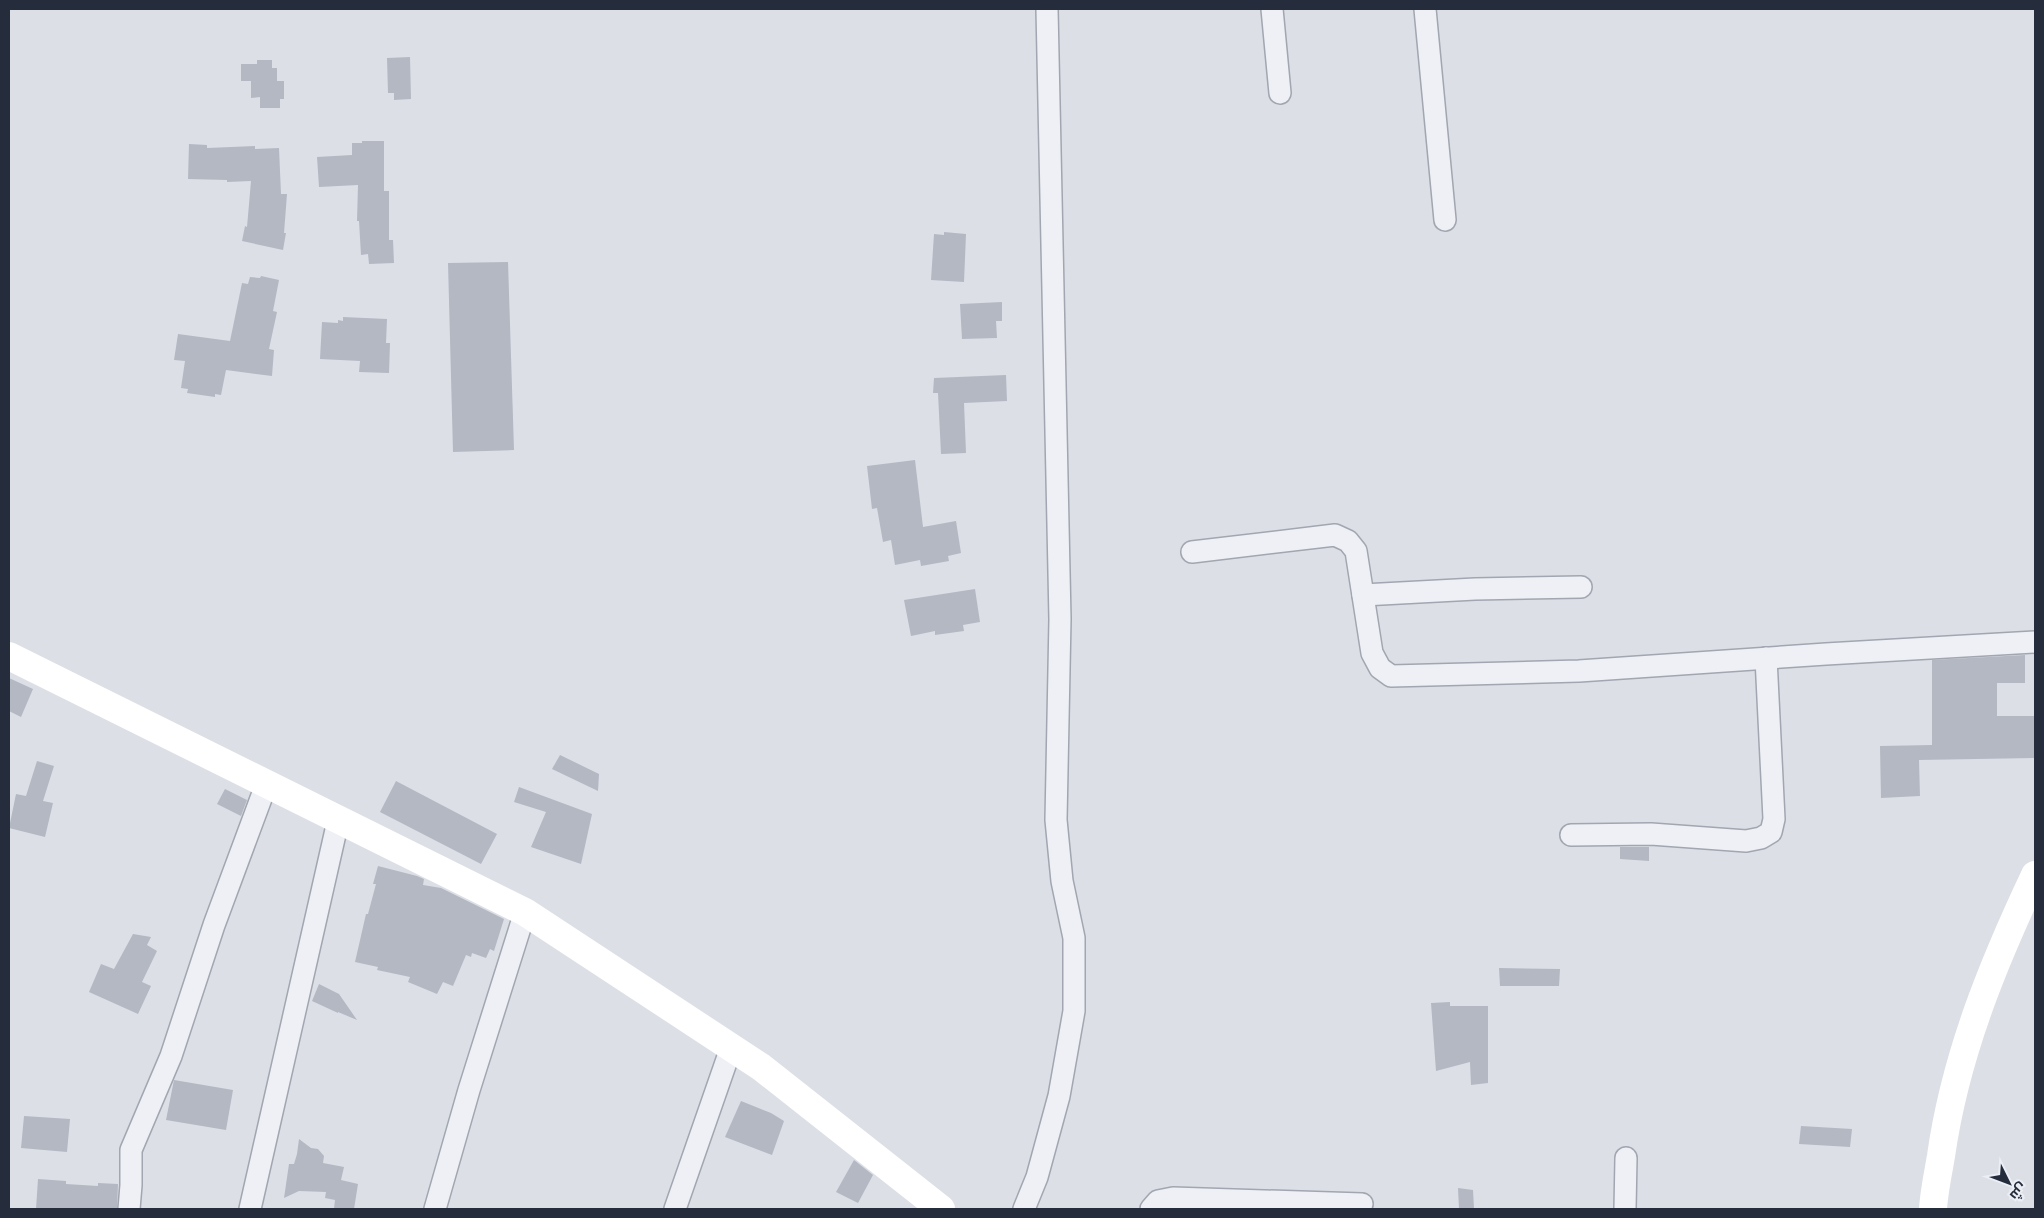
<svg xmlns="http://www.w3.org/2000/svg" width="2044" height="1218" viewBox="0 0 2044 1218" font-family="'Space Grotesk',Cairo,sans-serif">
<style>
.building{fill:#b3b8c3}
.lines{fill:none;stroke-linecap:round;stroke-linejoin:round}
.street-casing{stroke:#a1a6b0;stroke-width:24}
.street{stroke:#eef0f5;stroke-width:21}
.secondary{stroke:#fff;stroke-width:28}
</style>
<rect width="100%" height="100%" fill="#dcdfe6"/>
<g class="building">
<polygon points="410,57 411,99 394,100 394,93 388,93 387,58"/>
<polygon points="257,60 272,60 272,68 277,68 277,81 284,81 284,99 280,99 280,108 260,108 260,97 251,98 251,81 241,81 241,64 257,64"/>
<polygon points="362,141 384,141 384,191 389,191 389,240 393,240 394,263 369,264 368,254 361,255 359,221 357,221 358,185 319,187 317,157 352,155 352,143 362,143"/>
<polygon points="189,144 207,145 207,148 255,146 255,149 279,148 281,194 287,194 284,233 286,233 283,250 242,241 245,226 247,227 251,181 227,182 227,180 188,179"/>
<polygon points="944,232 966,234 964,282 931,280 934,234 944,235"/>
<polygon points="508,262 514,450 453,452 448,263"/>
<polygon points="261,276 279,280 273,311 277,312 269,349 274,350 272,376 226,370 221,395 215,394 215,397 187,393 188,389 181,388 185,361 174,360 178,334 230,341 242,283 248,284 250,277 260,278"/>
<polygon points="1002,302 1002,321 996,321 997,338 962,339 960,304"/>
<polygon points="343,317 387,319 386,343 390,343 389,373 359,372 360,361 320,359 322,322 338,323 338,320 343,321"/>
<polygon points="1006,375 1007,401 964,403 966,453 941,454 938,393 933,393 934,378"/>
<polygon points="915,460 923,527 956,521 961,553 948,556 949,561 921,566 920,560 895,565 891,540 883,542 877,508 872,509 867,466"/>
<polygon points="975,589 980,622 963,625 964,631 935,635 935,631 911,636 904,600"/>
<polygon points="2025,655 2025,683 1997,683 1997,716 2035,716 2035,758 1919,760 1920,796 1881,798 1880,746 1932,745 1932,660"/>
<polygon points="9,678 33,689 21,717 9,711"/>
<polygon points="560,755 599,774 598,791 552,769"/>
<polygon points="37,761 54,766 43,801 53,803 45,837 9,828 16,794 26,796"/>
<polygon points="396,781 497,834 481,864 380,812"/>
<polygon points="519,787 592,814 581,864 531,847 546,812 514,802"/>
<polygon points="225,789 247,800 241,816 217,804"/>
<polygon points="1620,847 1649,847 1649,861 1620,859"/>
<polygon points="378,866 417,876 424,879 423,885 441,888 504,919 494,951 490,949 486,958 472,953 471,957 466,955 453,986 443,982 437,994 408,982 410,977 377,970 378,967 355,962 366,914 368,914 376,884 373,884"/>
<polygon points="133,934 151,937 147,945 157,951 142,982 151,986 138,1014 89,992 101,964 114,969"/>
<polygon points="1499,968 1560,969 1559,986 1500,986"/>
<polygon points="319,984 339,994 357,1020 338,1012 338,1013 312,1001"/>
<polygon points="1450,1002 1450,1006 1488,1006 1488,1083 1471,1085 1470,1062 1436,1071 1431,1003"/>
<polygon points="174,1080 233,1090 226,1130 166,1120"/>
<polygon points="741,1101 771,1113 784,1121 772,1155 725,1137"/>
<polygon points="24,1116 70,1119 67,1152 21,1148"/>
<polygon points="1801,1126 1852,1129 1850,1147 1799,1144"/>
<polygon points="299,1139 311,1148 318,1149 324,1156 323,1163 344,1167 341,1180 358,1184 354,1209 334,1209 335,1200 325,1198 326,1192 299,1191 284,1198 289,1164 294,1164 297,1154"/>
<polygon points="854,1160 873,1175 858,1203 836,1192"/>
<polygon points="38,1179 66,1181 66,1184 98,1186 98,1183 118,1184 117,1209 36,1209"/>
<polygon points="1458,1188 1473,1190 1474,1209 1459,1209"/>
</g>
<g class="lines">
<g class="street-casing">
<g id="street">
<polyline points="1272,9 1280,93"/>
<polyline points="1425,9 1445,220"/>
<polyline points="1192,552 1335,535 1348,541 1356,551 1372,653 1380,668 1391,676 1579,671 1826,654 2035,642"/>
<polyline points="1363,595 1475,589 1581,587"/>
<polyline points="1571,835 1651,834 1746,841 1761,838 1771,832 1774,819 1766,658"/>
<polyline points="129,1209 131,1185 131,1150 171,1056 214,925 266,785"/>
<polyline points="250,1209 338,821"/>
<polyline points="435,1209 469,1090 525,912"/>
<polyline points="675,1209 731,1048"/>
<polyline points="1024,1209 1037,1177 1059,1096 1074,1011 1074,938 1062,881 1056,820 1060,619 1047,9"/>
<polyline points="1151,1209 1158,1201 1173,1198 1362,1204"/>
<polyline points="1625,1209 1626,1158"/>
</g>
</g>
<use href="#street" class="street"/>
<g class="secondary">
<polyline points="9,656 525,912 761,1067 941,1209"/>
<path d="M1933 1209C1934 1192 1938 1174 1941 1156 1955 1057 1992 966 2035 875"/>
</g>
</g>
<rect width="2044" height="1218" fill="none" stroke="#252d3d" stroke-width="20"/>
<g transform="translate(2009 1183) rotate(132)" stroke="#ebeef4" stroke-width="4" paint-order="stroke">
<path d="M0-4L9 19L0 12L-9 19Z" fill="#252d3d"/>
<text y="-8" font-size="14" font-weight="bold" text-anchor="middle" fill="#252d3d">ش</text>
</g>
</svg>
